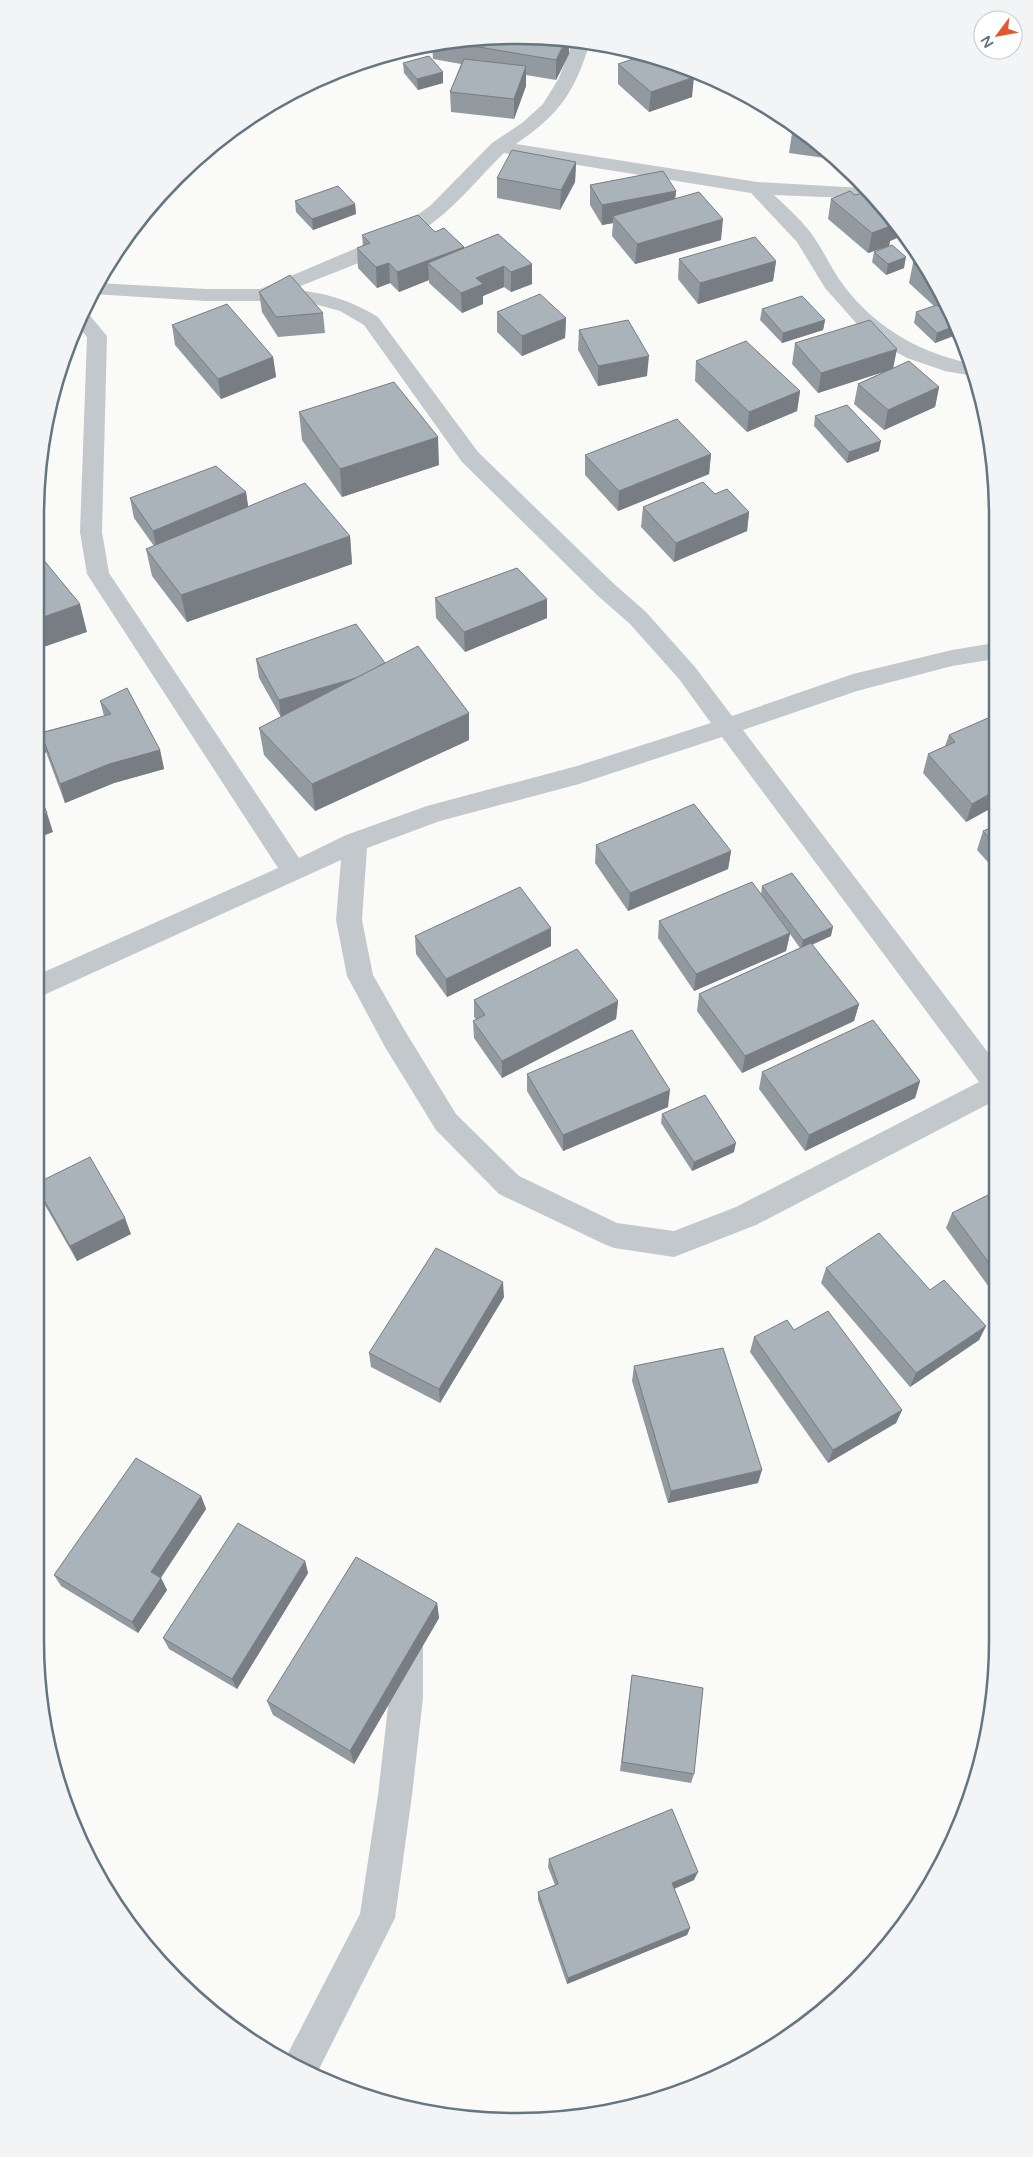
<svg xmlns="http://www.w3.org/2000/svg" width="1033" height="2157" viewBox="0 0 1033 2157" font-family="'Varela Round',sans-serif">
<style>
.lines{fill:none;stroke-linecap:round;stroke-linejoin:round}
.street{fill:#c3c8cc;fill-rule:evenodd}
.wall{fill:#929a9f}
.shaded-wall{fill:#777d82}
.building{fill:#aab3b9;stroke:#777d82}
.rim{fill:none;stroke:#657683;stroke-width:2.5}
</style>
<rect width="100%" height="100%" fill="#fafaf8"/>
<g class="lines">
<g class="street">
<path d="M573 41 590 42C575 92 559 115 516 144L757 182 863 188 874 199 774 195C787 207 800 219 811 233 822 248 829 264 839 279 869 323 917 353 970 363L973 376 945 371 907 358 889 348 857 324 825 288 797 242 751 193 504 153C481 175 461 201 435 221 394 253 341 269 293 289 328 294 348 299 378 317L478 452 613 583 646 612 695 667 732 716 853 674 952 650 995 643V659L952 666 857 691 743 730 996 1063V1100L756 1225 674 1257 614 1248 604 1244 499 1194 436 1130 385 1047 347 976 336 920 341 860 35 999V976L278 868 87 574 80 532 87 337 76 324 83 311 87 312 107 336 102 532 109 573 299 858 346 835 427 806 577 766 711 723 679 679 630 624 597 595 462 462 364 325 340 311 318 305 293 301H206L92 294 98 283 206 289H260L385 236 403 225 430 206 492 143 522 123 543 104 559 78ZM722 737 979 1082 736 1207 674 1231 617 1223 519 1176 456 1114 405 1031 373 975 362 920 367 848 440 821 579 784Z"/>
<polygon points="407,1620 419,1624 423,1636 423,1698 412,1795 395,1918 317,2073 284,2061 360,1914 378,1795 389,1698 391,1636 395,1624"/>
</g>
</g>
<g class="wall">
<polygon points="517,35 569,54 556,80 526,75 526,86 514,119 451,112 450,92 461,64 433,59 432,43"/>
<polygon points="403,63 443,83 418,90 404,73"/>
<polygon points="618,64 692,97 649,112 618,84"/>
<polygon points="690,68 701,72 707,75 689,73"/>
<polygon points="792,133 810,135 833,157 832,159 789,153"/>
<polygon points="576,162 575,182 560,210 497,198 497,178"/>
<polygon points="590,185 676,191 675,198 721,240 635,264 612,236 613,223 602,225 590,205"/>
<polygon points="855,195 899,224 901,228 899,237 890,241 889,246 868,253 828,219 831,199"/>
<polygon points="295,201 355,204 356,214 313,230 296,212"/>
<polygon points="435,232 464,248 498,234 532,284 511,292 504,287 483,296 483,304 462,313 429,283 429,280 399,292 390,283 377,288 358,268 357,248 363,246 362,235"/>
<polygon points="874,252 904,268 886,275 872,262"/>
<polygon points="679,259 776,261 773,281 698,304 678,279"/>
<polygon points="920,260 958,327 956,335 935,343 914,323 916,312 934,306 909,283 913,263"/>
<polygon points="259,292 323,313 325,333 278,337 262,312"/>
<polygon points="762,309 825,320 823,330 782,343 760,320"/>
<polygon points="497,312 566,318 565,338 522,356 497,332"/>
<polygon points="172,325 273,357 276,377 221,399 175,345"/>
<polygon points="579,330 647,376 598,386 578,350"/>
<polygon points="795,343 893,368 939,387 935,407 884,430 854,404 858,384 886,371 818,393 792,364"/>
<polygon points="696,361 800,391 797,411 747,432 695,381"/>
<polygon points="299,412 439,465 342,497 302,440"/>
<polygon points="815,416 879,451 847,463 814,426"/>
<polygon points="711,454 709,474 618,511 585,475 585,455"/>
<polygon points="246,492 248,507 350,536 352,564 187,622 152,576 146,549 154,546 134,518 130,498"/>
<polygon points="715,494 749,512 747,531 674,562 641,527 643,507"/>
<polygon points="435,598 547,618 465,652 436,618"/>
<polygon points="256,659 385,663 469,740 315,811 264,755 259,728 281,717 259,678"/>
<polygon points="100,701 160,750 164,769 114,783 65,803 46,752 35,760 42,732 104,716"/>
<polygon points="995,715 995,806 966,822 923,773 928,754 945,746 949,735"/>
<polygon points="995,826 995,870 977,850 983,831"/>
<polygon points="596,845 731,851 728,869 628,911 595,863"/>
<polygon points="762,886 831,936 812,945 859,1004 854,1021 742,1073 697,1011 699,994 800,948 790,934 786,951 694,991 658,938 659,921 761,894"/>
<polygon points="415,936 551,946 447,997 416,954"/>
<polygon points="474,1000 618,1001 616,1019 502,1078 474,1038 473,1021 476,1019 474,1017"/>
<polygon points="762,1072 920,1081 915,1098 805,1151 759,1089"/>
<polygon points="527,1074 668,1107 563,1151 527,1091"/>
<polygon points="662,1114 734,1152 692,1171 661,1123"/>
<polygon points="35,1184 131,1234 77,1261 42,1200"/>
<polygon points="996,1191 997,1298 946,1228 952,1213"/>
<polygon points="826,1268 930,1290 986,1326 979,1340 910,1387 821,1283"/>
<polygon points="504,1297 440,1403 371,1367 369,1353"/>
<polygon points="794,1330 902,1410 896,1423 828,1463 750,1352 754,1337"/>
<polygon points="634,1366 758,1483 668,1503 632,1381"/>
<polygon points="201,1496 206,1509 161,1578 167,1590 138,1633 61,1586 54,1575"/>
<polygon points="305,1561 308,1573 237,1689 169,1649 163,1638"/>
<polygon points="437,1603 439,1618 354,1764 273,1715 267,1701"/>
<polygon points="632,1675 694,1774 691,1783 620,1771"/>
<polygon points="549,1859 694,1880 674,1889 690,1928 687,1935 567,1984 538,1900 538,1892 555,1885 548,1867"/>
</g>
<g class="shaded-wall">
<polygon points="566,40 569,40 569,54 556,80 556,60"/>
<polygon points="526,66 526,86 514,119 514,99"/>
<polygon points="443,72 443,83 418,90 417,79"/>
<polygon points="694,77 692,97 649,112 651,92"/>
<polygon points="576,162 575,182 560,210 561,190"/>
<polygon points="676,191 674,211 613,216 613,223 602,225 602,205"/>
<polygon points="355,204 356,214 313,230 312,219"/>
<polygon points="892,217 899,224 901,228 899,237 890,241 889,246 868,253 872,233"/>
<polygon points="723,219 721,240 635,264 637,244"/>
<polygon points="464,247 464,267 428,263 429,280 399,292 397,272"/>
<polygon points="906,257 904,268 886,275 888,264"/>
<polygon points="776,261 773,281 698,304 700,283"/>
<polygon points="389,263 390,283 377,288 376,267"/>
<polygon points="532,264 532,284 511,292 511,272"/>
<polygon points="504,266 504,287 483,296 483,304 462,313 461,293 476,278"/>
<polygon points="566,318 565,338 522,356 522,336"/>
<polygon points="825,320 823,330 782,343 783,333"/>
<polygon points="957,325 958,327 956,335 935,343 937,333"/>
<polygon points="897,349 893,369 818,393 821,373"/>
<polygon points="649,356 647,376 598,386 598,366"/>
<polygon points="273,357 276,377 221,399 218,379"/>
<polygon points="939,387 935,407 884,430 888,410"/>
<polygon points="800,391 797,411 747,432 749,412"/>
<polygon points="438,437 439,465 342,497 340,469"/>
<polygon points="881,441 879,451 847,463 849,452"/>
<polygon points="711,454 709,474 618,511 619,491"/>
<polygon points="246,492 249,512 157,551 153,531"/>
<polygon points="749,512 747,531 674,562 676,543"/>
<polygon points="350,536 352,564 187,622 181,595"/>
<polygon points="547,599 547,618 465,652 464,632"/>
<polygon points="80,604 87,632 35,650 35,620"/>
<polygon points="390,669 281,719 279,700"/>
<polygon points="36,711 44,742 41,733 46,752 35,760"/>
<polygon points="469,713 469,740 315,811 312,784"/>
<polygon points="160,750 164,769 114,783 65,803 60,784 109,764"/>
<polygon points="995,791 995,806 966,822 972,804"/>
<polygon points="47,813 53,832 35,839 35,818"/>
<polygon points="731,851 728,869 628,911 630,893"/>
<polygon points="833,927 831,936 801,949 803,940"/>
<polygon points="551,928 551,946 447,997 446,979"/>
<polygon points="790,933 786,951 694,991 696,974"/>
<polygon points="618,1001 616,1019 502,1078 502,1061"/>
<polygon points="859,1004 854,1021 742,1073 745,1056"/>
<polygon points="920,1081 915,1098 805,1151 809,1135"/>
<polygon points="670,1090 668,1107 563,1151 563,1135"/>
<polygon points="736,1143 734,1152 692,1171 694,1162"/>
<polygon points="125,1218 131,1234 77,1261 70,1246"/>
<polygon points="503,1282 504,1297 440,1403 439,1389"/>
<polygon points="986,1326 979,1340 910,1387 916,1373"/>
<polygon points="902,1410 896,1423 828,1463 833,1450"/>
<polygon points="762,1470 758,1483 668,1503 671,1491"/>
<polygon points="201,1496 206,1509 157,1583 151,1572"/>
<polygon points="305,1561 308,1573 237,1689 232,1679"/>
<polygon points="161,1578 167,1590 138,1633 132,1622"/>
<polygon points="437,1603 439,1618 354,1764 350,1751"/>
<polygon points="698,1872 694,1880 669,1891 672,1883"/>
<polygon points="690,1928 687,1935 567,1984 568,1978"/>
</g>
<g class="building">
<polygon points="517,35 566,40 556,60 449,42"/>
<polygon points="645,55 680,65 694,77 651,92 618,64"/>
<polygon points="429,56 443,72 417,79 403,63"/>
<polygon points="464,59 526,66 514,99 450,92"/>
<polygon points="794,125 810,135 811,136 792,133"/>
<polygon points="512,150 576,162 561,190 497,178"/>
<polygon points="663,171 676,191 602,205 590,185"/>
<polygon points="338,186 355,204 312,219 295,201"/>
<polygon points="850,191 855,195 867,192 895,220 889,222 893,225 872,233 831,199"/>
<polygon points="699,192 723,219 637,244 613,216"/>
<polygon points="418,215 435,232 444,228 464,247 397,272 389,263 376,267 357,248 370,243 362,235"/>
<polygon points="498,234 532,264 511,272 504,266 476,278 483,284 461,293 428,263"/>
<polygon points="755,237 776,261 700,283 679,259"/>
<polygon points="892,245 906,257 888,264 874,252"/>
<polygon points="920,260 931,280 913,263"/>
<polygon points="290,275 323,313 276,317 259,292"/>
<polygon points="540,294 566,318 522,336 497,312"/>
<polygon points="802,296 825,320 783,333 762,309"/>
<polygon points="227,304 273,357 218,379 172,325"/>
<polygon points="937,305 955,322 957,325 937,333 916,312"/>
<polygon points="628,320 649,356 598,366 579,330"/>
<polygon points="870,320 897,349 821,373 795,343"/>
<polygon points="746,341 800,391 749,412 696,361"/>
<polygon points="909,361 939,387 888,410 858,384"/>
<polygon points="394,382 438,437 340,469 299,412"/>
<polygon points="847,405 881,441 849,452 815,416"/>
<polygon points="677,419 711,454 619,491 585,455"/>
<polygon points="216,466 246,492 153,531 130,498"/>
<polygon points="703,482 715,494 727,489 749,512 676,543 643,507"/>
<polygon points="305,483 350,536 181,595 146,549"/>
<polygon points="42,558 80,604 35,620 35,560"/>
<polygon points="517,568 547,599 464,632 435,598"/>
<polygon points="356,624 385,663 356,678 279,700 256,659"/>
<polygon points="418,646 469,713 312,784 259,728"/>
<polygon points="127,688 160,750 109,764 60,784 41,733 111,714 100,701"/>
<polygon points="36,711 41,733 35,737 35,712"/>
<polygon points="995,715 995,791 972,804 928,754 955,742 949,735"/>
<polygon points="35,786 47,813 35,818"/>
<polygon points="694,804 731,851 630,893 596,845"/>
<polygon points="995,826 995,845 983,831"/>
<polygon points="792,873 833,927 803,940 762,886"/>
<polygon points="752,882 790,933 696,974 659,921"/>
<polygon points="520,887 551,928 446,979 415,936"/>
<polygon points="811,943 859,1004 745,1056 699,994"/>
<polygon points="577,949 618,1001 502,1061 473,1021 485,1015 474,1000"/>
<polygon points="873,1020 920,1081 809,1135 762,1072"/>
<polygon points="632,1030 670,1090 563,1135 527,1074"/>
<polygon points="705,1095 736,1143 694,1162 662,1114"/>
<polygon points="90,1157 125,1218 70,1246 35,1184"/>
<polygon points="996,1191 997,1274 952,1213"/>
<polygon points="879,1233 930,1290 944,1280 986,1326 916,1373 826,1268"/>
<polygon points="436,1248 503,1282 439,1389 369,1353"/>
<polygon points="828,1311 902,1410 833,1450 754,1337 787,1320 794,1330"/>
<polygon points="723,1348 762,1470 671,1491 634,1366"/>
<polygon points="136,1458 201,1496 151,1572 161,1578 132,1622 54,1575"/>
<polygon points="238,1523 305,1561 232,1679 163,1638"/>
<polygon points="356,1557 437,1603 350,1751 267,1701"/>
<polygon points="632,1675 703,1688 694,1774 622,1762"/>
<polygon points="672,1809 698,1872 672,1883 690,1928 568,1978 538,1892 558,1884 549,1859"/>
</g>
<path d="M0 0H1033V2157H0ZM516 44H517A472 472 0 0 1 989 516V1641A472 472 0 0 1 517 2113H516A472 472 0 0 1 44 1641V516A472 472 0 0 1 516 44Z" fill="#f3f4f5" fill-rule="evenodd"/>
<path class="rim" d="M516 44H517A472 472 0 0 1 989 516V1641A472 472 0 0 1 517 2113H516A472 472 0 0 1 44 1641V516A472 472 0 0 1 516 44Z"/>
<g transform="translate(998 35) rotate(238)"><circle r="24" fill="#ffffff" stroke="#c1c8cd"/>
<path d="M0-4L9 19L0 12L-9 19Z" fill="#e4572e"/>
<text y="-8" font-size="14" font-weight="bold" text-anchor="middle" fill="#657683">N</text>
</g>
</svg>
